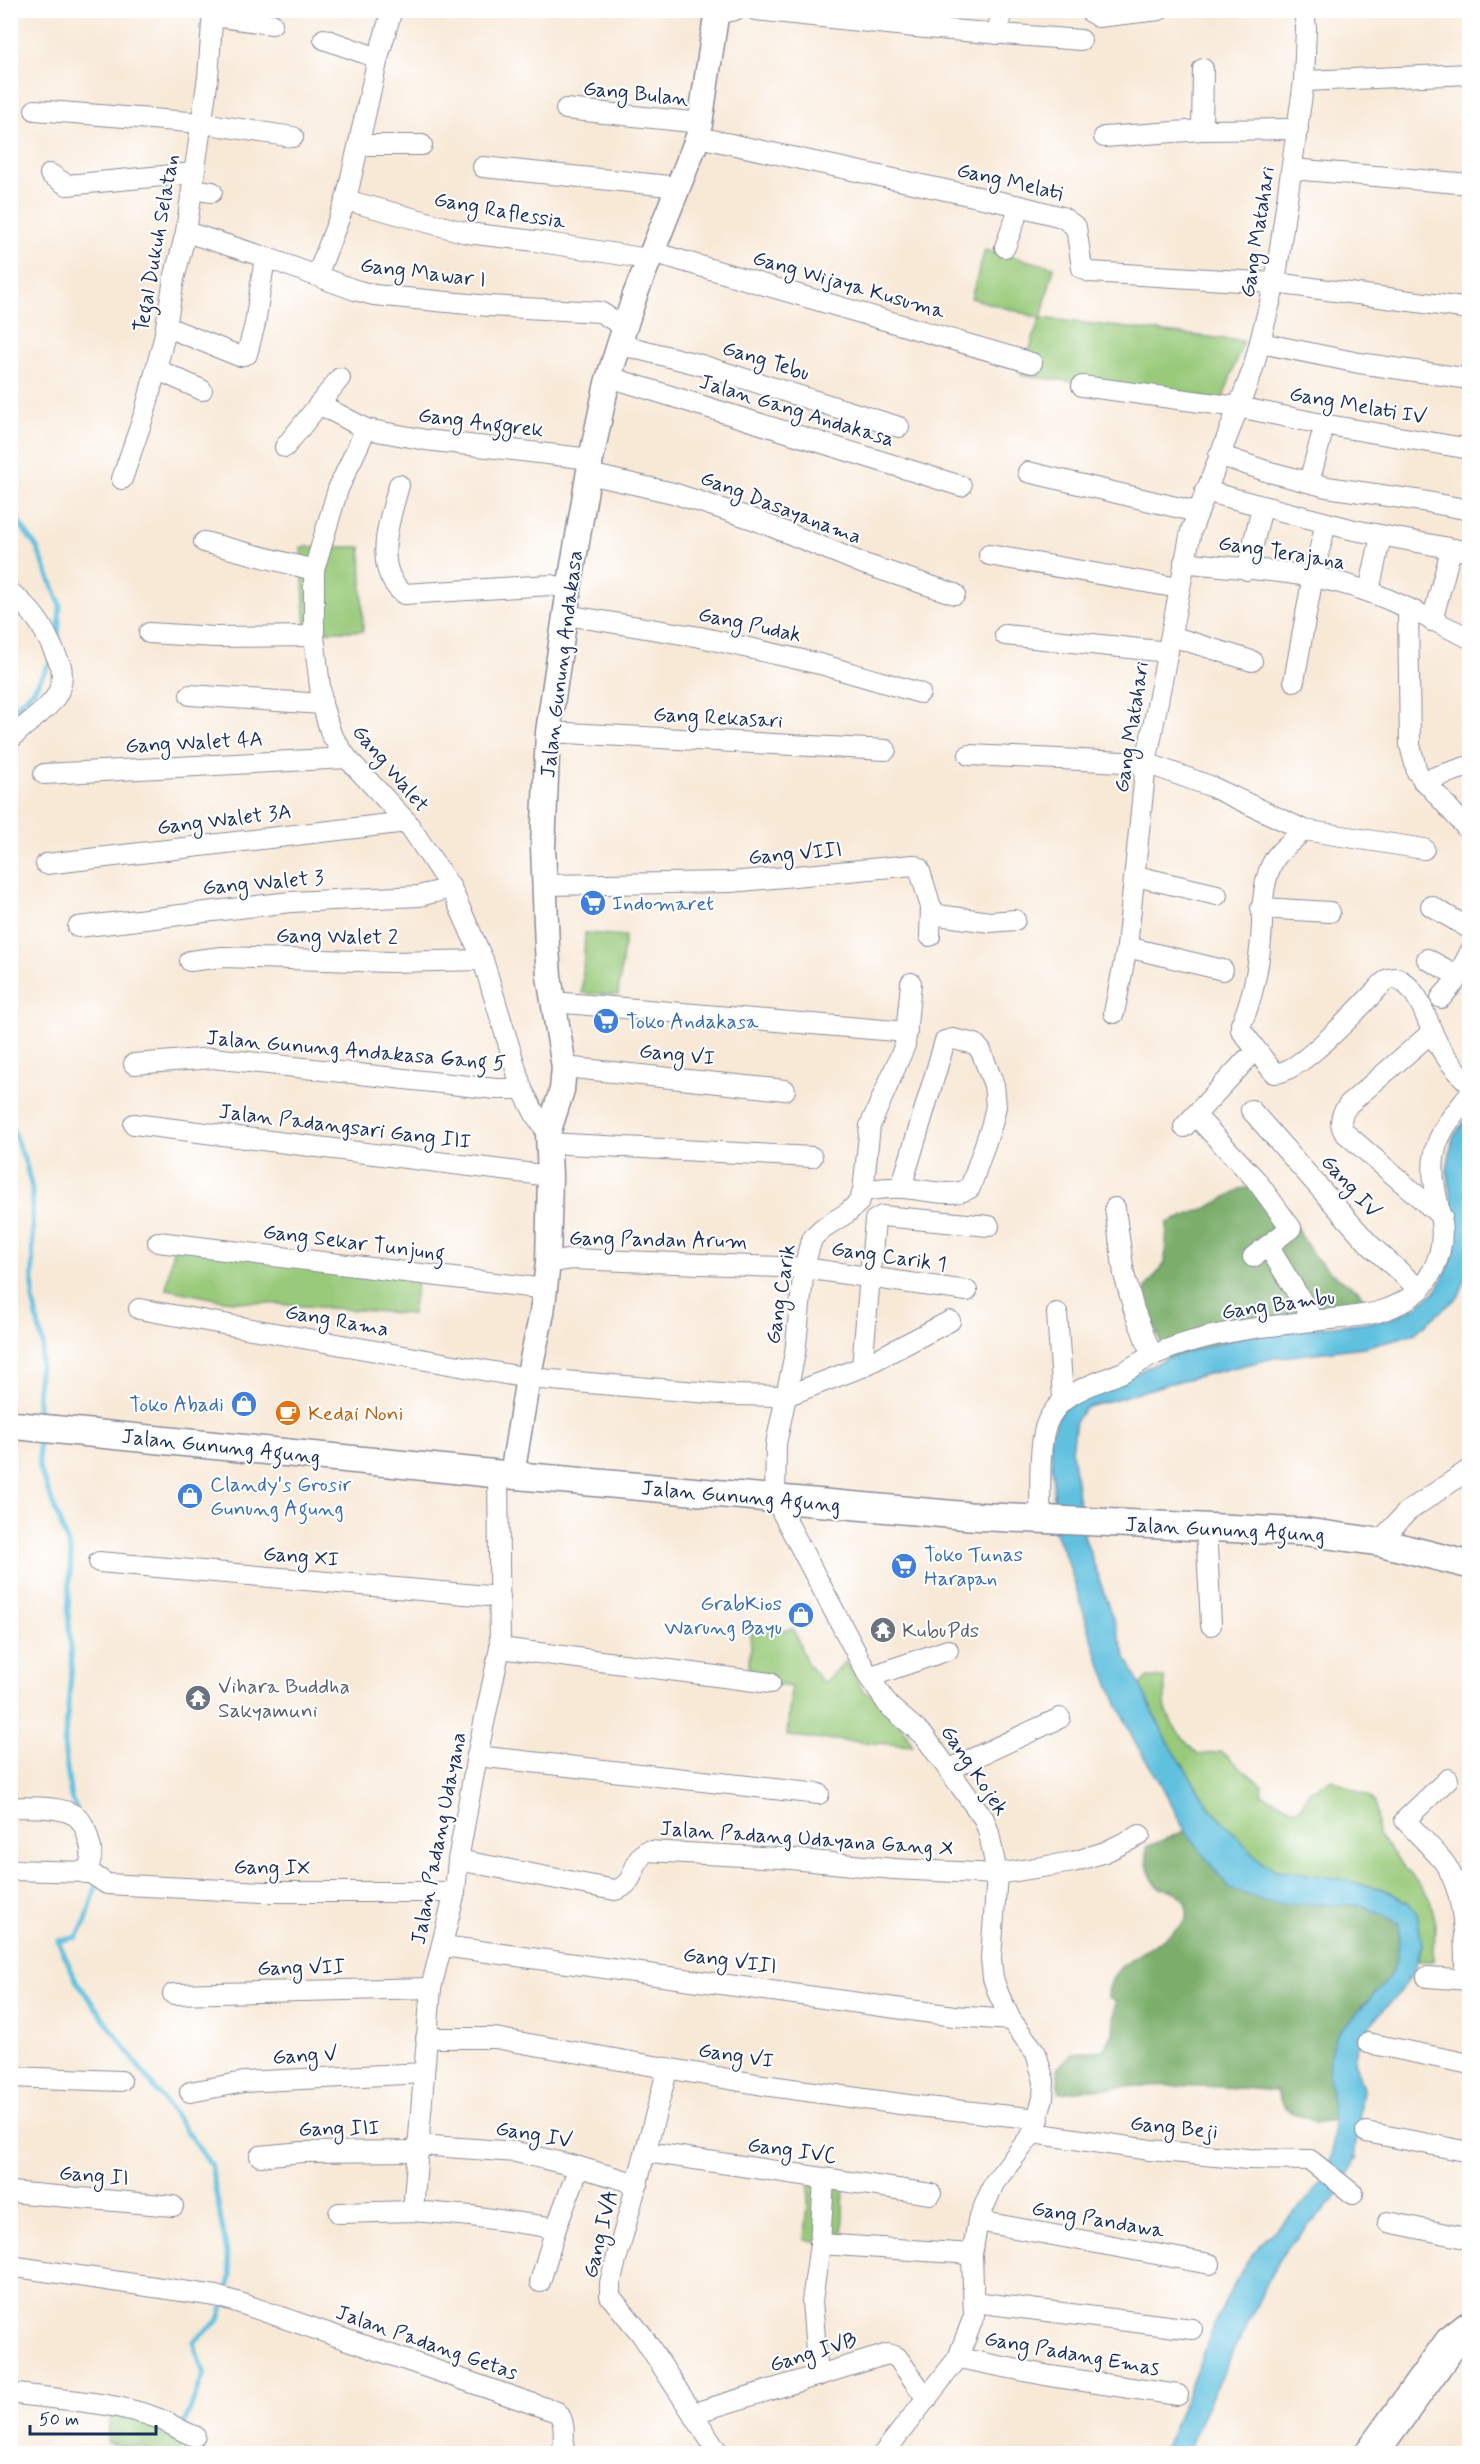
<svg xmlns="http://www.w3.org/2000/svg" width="1480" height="2464" viewBox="0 0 1480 2464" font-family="Mynerve,sans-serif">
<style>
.green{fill:#99ca7a;stroke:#5a7c6c;stroke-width:1.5}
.forest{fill:#7aae6a;stroke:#4a6e64;stroke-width:1.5}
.water{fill:#61c1df;stroke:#3e789e;stroke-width:1.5}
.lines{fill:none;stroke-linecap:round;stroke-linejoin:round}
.stream{stroke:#61c1df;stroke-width:5}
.minor-casing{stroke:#8a8c9a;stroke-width:22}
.tertiary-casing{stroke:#8a8c9a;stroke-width:27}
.secondary-casing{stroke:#8a8c9a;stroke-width:30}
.trunk-casing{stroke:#8a8c9a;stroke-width:36}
.minor{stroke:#fff;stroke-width:20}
.tertiary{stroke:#fff;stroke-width:24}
.secondary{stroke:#fff;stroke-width:27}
.trunk{stroke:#fff;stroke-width:33}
.labels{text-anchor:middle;stroke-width:4.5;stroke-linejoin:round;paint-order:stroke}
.street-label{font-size:21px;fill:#1b2f5e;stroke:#fff}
.shop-label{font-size:21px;fill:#366cbe;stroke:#fff;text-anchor:start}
.food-label{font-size:21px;fill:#c56008;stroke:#fff;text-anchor:start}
.worship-label{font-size:21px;fill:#5b616d;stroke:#fff;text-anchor:start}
</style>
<rect width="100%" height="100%" fill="#fff"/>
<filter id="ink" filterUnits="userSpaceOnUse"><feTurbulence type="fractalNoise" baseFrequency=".0167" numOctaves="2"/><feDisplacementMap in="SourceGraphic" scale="12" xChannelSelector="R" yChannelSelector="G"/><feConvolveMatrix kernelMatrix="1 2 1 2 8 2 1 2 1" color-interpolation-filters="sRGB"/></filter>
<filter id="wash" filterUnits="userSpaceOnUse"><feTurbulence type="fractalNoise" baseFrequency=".008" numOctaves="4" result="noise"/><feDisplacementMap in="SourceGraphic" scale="24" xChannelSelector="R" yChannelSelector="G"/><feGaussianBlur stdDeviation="1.35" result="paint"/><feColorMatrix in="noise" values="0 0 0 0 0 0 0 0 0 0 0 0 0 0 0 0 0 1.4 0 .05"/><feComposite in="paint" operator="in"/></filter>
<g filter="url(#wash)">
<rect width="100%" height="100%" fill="#f8e9d7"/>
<g class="green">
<polygon points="985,250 1054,267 1041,318 1243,341 1222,401 1021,375 1040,318 971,298"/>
<polygon points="301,547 361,547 363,631 306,631"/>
<polygon points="585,933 625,936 618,995 582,993"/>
<polygon points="174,1243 419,1270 412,1314 222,1300 166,1289"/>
<polygon points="794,1629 806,1662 823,1683 846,1661 863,1691 889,1702 913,1746 787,1736 791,1687 748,1680 751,1632"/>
<path d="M1148 1677 1164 1678C1166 1687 1164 1694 1165 1703 1166 1720 1186 1743 1198 1755L1222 1752 1262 1785 1261 1793 1295 1810 1302 1806 1309 1791 1331 1779 1370 1797 1375 1803 1378 1835 1430 1898 1435 1921 1434 1961H1418L1422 1944 1417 1914 1408 1902 1383 1889 1331 1877 1279 1872 1262 1862 1210 1808 1168 1742 1140 1685Z"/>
<polygon points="810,2177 844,2181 842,2243 805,2240"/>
<polygon points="111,2409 188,2432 179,2453 146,2453 146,2448 107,2443"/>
</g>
<g class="forest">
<polygon points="1243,1188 1258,1188 1278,1198 1314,1256 1330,1272 1358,1290 1370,1306 1167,1358 1149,1313 1145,1289 1165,1263 1167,1223 1209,1207"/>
<path d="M1185 1831 1229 1888 1267 1902 1284 1904 1362 1905 1399 1923 1400 1946 1391 1977 1360 2009 1331 2054V2076L1335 2120 1315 2124C1299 2107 1286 2123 1277 2091 1204 2084 1132 2082 1060 2093L1057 2069 1072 2053 1103 2050 1113 2034 1115 2002 1108 1997C1108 1986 1112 1976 1120 1968 1133 1954 1181 1933 1187 1917 1188 1912 1187 1908 1185 1903 1179 1891 1172 1890 1159 1888 1148 1876 1146 1863 1146 1847Z"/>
</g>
<path class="water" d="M1469 1115 1467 1173 1470 1183 1469 1267 1459 1296 1414 1334 1364 1347 1274 1358 1171 1383 1085 1408 1076 1420 1072 1451 1083 1533 1127 1659 1168 1742 1210 1808 1262 1862 1275 1870 1331 1877 1383 1889 1408 1902 1417 1914 1422 1944 1413 1973 1400 1992 1375 2019 1357 2048 1354 2061 1363 2089 1354 2159 1357 2156 1339 2194 1287 2248 1273 2271 1204 2413 1187 2453H1162C1193 2390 1210 2318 1249 2259 1268 2229 1308 2208 1325 2175 1347 2131 1317 2076 1336 2036 1340 2029 1348 2022 1354 2016 1387 1979 1401 1977 1399 1923L1362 1905 1284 1904 1267 1902 1229 1888 1185 1831 1160 1782 1135 1743 1116 1701 1097 1655 1068 1562 1054 1531V1497L1050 1438 1062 1408 1167 1358 1244 1336 1378 1321 1398 1316 1416 1307 1437 1290 1454 1254 1456 1230 1447 1170 1453 1137Z"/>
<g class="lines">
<g class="stream">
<polyline points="10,322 10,331"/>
<polyline points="10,510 37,548 60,604 58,642"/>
<polyline points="10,713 35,688 52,659"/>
<polyline points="10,1123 26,1164 32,1189 33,1300 43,1345 38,1380 38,1420"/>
<polyline points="39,1435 39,1467 71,1552 68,1612 72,1666 64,1746 71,1798 76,1808"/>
<polyline points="97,1883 86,1921 77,1937 58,1941 77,1982 211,2165 231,2276 227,2294"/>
<polyline points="183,2427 204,2374 193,2342 219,2320 224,2303"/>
<polyline points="187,2440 197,2454"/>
</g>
</g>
</g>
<g filter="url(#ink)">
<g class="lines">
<g class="minor-casing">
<g id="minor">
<polyline points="756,10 925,28 1081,40"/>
<polyline points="1088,10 1098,17 1159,10"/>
<polyline points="716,14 735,10"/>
<polyline points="213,16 272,24"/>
<polyline points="997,34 1002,10"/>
<polyline points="324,39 378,58"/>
<polyline points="1304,81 1470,74"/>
<polyline points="566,109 701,123"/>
<polyline points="35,110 202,123 293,137"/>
<polyline points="1202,130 1203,69"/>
<polyline points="698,137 1020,206 1062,217 1076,227 1082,268 1090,272 1275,283 1470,309"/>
<polyline points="1104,137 1202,130 1298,129"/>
<polyline points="360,145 422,145"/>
<polyline points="483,167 679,187"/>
<polyline points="1292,169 1470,184"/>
<polyline points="50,174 67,185 194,173"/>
<polyline points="192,189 212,192"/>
<polyline points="346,200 467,233 535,241 648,259"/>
<polyline points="186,232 265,257 355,290 374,295 489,306 600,312 623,326"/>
<polyline points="1005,247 1020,206"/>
<polyline points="652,252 1032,363"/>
<polyline points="317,276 346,200 378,58 392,10"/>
<polyline points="167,327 239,356 247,354 255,324 265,257"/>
<polyline points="1261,343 1359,363 1470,379"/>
<polyline points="618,344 701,365 899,427"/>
<polyline points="156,369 202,390"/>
<polyline points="607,383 619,380 961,486"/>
<polyline points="1082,386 1238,407 1322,424 1470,449"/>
<polyline points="319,404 366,429 426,440 591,459"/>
<polyline points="366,429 338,489 314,570 314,636 322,704 331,734 347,758 407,822 451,888 483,960 522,1089"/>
<polyline points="285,447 340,378"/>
<polyline points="1219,455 1266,471 1327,487 1422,501 1470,510"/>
<polyline points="1028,472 1197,512"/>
<polyline points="589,474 673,493 753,519 864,564 955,594"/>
<polyline points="122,479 145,412 164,338 174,279 186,232 208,77 213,10"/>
<polyline points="1309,482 1321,438"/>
<path d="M399 485C390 519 371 568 404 594L551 585 569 589"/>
<polyline points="1205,491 1354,530 1470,552"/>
<polyline points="204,542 314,570"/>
<polyline points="989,555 1179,588"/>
<path d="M1184 562C1246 570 1310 570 1369 592 1404 604 1436 623 1470 638"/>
<polyline points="1247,570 1262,507"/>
<polyline points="1369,591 1381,536"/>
<path d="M10 592C41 617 45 632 61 666 68 705 31 715 10 740"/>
<polyline points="1408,610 1410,745 1417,772 1470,832"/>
<polyline points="566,615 700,637 820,664 920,693"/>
<polyline points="1432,621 1451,550"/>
<polyline points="149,633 215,637 314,636"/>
<polyline points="1005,635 1168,652"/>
<polyline points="1171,636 1252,661"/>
<polyline points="1294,681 1313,576 1326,523"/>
<polyline points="190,695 322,704"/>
<polyline points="548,732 886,750"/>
<path d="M969 755 1146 763 1210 786 1304 830C1294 840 1281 848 1274 860 1264 877 1262 904 1262 924 1261 954 1254 997 1241 1024V1030L1274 1073C1298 1076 1365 1002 1383 983L1388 979 1397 978C1422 991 1426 1022 1438 1044 1446 1059 1458 1072 1470 1085"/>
<polyline points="44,774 347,758"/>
<polyline points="1423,781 1466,767"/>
<polyline points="1304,830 1424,849"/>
<polyline points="46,864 407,822"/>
<polyline points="1136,876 1217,895"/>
<polyline points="544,885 731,882 913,865 919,868 931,907 938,915 990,922 1015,920"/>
<polyline points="1431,906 1470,929"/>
<polyline points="1261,908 1330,912"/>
<polyline points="78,927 291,902 419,896 451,888"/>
<polyline points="930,936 931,907"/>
<polyline points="1127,947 1223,970"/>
<polyline points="1427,959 1458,976"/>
<polyline points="190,961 222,957 391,962 483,960"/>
<polyline points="1441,998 1454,983 1470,952"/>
<polyline points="553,1002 907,1032"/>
<polyline points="1114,1013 1127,947 1146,763 1191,531 1253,369 1275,283 1304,81 1306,28 1304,10"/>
<path d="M1432 1032 1349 1104C1342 1113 1338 1121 1344 1132L1442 1217"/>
<polyline points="134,1064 213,1058 496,1089 522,1089 536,1116 548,1133"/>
<polyline points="564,1067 785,1090"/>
<polyline points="1251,1110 1369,1244 1420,1290"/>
<polyline points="1196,1116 1256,1180 1291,1228 1253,1257"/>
<polyline points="134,1124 550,1176"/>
<polyline points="1184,1127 1246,1060"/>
<polyline points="548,1143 812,1157"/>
<path d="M863 1191C876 1189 889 1187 903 1188 922 1189 953 1199 970 1188L992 1124 996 1106 994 1085 981 1051 975 1044 953 1039 945 1041 901 1188"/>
<polyline points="1115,1208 1124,1274 1134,1310 1152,1356"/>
<polyline points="158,1242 545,1289"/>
<polyline points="1268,1246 1314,1321"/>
<polyline points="548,1263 573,1259 804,1268 967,1291"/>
<polyline points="139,1309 528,1378 733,1395 786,1396 862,1367 950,1321"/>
<polyline points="1057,1313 1063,1398"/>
<polyline points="862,1367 875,1220 882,1216 989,1226"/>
<path d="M1040 1520C1041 1495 1038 1448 1046 1425 1059 1392 1092 1385 1121 1373 1132 1368 1142 1360 1153 1355 1179 1344 1208 1336 1236 1331 1261 1327 1287 1324 1312 1321 1350 1316 1389 1318 1419 1290 1425 1285 1430 1275 1434 1268 1455 1223 1426 1193 1435 1152 1439 1130 1456 1112 1470 1094"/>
<polyline points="1206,1527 1211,1625"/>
<polyline points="1379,1542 1407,1512 1470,1469"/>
<polyline points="99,1562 500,1597"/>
<polyline points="500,1648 770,1683"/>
<polyline points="869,1677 948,1650"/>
<polyline points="477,1756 819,1794"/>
<polyline points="950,1769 1060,1718"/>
<path d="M1448 1779 1405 1820C1417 1833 1431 1847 1443 1861 1466 1892 1465 1942 1465 1979"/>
<path d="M10 1807C30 1808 59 1805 76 1816 83 1821 87 1833 89 1841 93 1853 92 1862 85 1873"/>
<path d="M458 1860 615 1890C637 1885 631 1860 647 1851L781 1858 894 1869 997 1874 1073 1862 1105 1852 1140 1835"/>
<polyline points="10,1870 89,1872 107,1884 263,1892 455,1892"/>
<polyline points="443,1946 954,2016 1011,2020"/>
<polyline points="1427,1977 1470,1980"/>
<polyline points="173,1994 431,1988"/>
<polyline points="426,2038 495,2038 763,2085 908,2105 1039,2119"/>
<polyline points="1368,2043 1470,2064"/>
<polyline points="668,2068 610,2283 610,2296 642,2335 719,2454"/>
<polyline points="10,2077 121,2081"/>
<polyline points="190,2092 244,2082 424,2073"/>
<polyline points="1366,2132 1470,2152"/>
<polyline points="1033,2133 1150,2150 1248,2159 1310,2160 1353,2194"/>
<polyline points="419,2145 516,2152 579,2167 638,2184"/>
<polyline points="647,2152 931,2194"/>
<polyline points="260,2156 302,2152 419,2151"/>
<polyline points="10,2192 173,2206"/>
<polyline points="413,2211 431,1988 455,1892 458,1860 477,1756 500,1648 498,1474"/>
<polyline points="339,2213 413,2211 471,2216 556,2228"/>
<polyline points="978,2221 1210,2264"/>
<polyline points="1388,2222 1470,2239"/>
<polyline points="820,2244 972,2254"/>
<path d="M10 2266 216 2296 240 2303 557 2412C567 2422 563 2440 563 2454"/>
<polyline points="540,2282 556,2228 579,2167"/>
<polyline points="974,2302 1192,2329"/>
<polyline points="958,2358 1050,2376 1178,2395"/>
<polyline points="818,2376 812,2301 820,2244 824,2179"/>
<path d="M10 2393C58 2400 112 2401 157 2418 171 2423 181 2432 195 2436"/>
<polyline points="694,2413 888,2354 897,2357 927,2399"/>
<polyline points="883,2454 958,2358 974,2316 972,2254 978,2221 994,2183 1033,2133 1043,2098 1044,2081 1036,2053 1011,2020 999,1995 993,1978 991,1958 997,1874 989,1833 984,1819 925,1737 889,1706 869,1677 775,1499 776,1444 795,1353 804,1268 809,1248 813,1237 823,1228 847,1213 859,1202 863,1191 870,1126 905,1045 911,983"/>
</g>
</g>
<g class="tertiary-casing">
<polyline id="tertiary" points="512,1475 528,1378 542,1313 548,1263 550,1176 548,1133 562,1090 564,1067 549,976 547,948 543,847 548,732 569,589 591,459 607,383 635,295 698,137 717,10"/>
</g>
<g class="secondary-casing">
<polyline id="secondary" points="10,1425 498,1474 970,1516 1307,1532 1379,1542 1470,1565"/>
</g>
<g class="trunk-casing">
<polyline id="trunk" points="1371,2454 1451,2343 1470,2328"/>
</g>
<use href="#minor" class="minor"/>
<use href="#tertiary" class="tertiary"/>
<use href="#secondary" class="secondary"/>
<use href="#trunk" class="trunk"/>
</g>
</g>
<defs>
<g id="supermarket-disc" transform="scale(1.35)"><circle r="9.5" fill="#3f7fe0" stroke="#fff"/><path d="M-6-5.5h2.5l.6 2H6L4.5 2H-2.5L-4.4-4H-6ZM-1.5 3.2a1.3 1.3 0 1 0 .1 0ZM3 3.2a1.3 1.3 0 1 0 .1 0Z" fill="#fff"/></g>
<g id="shop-disc" transform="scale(1.35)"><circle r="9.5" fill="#3f7fe0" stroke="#fff"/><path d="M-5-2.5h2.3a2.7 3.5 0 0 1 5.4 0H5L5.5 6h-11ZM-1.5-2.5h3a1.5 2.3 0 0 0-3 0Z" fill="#fff"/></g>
<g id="cafe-disc" transform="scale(1.35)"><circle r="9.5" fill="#e8710a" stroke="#fff"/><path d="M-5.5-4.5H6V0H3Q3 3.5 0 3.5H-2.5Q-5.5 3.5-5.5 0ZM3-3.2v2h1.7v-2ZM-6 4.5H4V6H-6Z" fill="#fff"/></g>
<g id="temple-disc" transform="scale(1.35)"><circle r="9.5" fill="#6b7280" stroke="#fff"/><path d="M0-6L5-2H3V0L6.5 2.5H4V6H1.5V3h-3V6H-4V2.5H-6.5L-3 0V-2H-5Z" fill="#fff"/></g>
</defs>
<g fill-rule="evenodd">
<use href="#supermarket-disc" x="593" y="903"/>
<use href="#supermarket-disc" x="606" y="1021"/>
<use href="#shop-disc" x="244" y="1404"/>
<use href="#cafe-disc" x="288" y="1413"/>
<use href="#shop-disc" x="190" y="1496"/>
<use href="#supermarket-disc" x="904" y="1566"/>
<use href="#shop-disc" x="801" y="1615"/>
<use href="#temple-disc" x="883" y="1630"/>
<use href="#temple-disc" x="198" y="1698"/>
</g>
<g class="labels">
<g class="street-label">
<text transform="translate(636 93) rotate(6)" y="7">Gang Bulan</text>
<text transform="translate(1010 181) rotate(13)" y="7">Gang Melati</text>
<text transform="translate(500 210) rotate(10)" y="7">Gang Raflessia</text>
<text transform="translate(1257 232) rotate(-81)" y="7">Gang Matahari</text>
<text transform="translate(156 243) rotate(-80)" y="7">Tegal Dukuh Selatan</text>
<text transform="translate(423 272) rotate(7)" y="7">Gang Mawar I</text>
<text transform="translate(849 284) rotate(16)" y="7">Gang Wijaya Kusuma</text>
<text transform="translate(766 360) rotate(17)" y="7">Gang Tebu</text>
<text transform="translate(1358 405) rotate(10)" y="7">Gang Melati IV</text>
<text transform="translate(797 410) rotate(17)" y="7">Jalan Gang Andakasa</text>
<text transform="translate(481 422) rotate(7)" y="7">Gang Anggrek</text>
<text transform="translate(781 507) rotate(21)" y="7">Gang Dasayanama</text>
<text transform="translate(1282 552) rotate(9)" y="7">Gang Terajana</text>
<text transform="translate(750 624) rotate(12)" y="7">Gang Pudak</text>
<text transform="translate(561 664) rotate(-83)" y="7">Jalan Gunung Andakasa</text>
<text transform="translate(718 717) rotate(3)" y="7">Gang Rekasari</text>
<text transform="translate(1131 727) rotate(-81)" y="7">Gang Matahari</text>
<text transform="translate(194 742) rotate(-3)" y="7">Gang Walet 4A</text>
<text transform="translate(391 768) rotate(50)" y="7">Gang Walet</text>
<text transform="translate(224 819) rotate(-7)" y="7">Gang Walet 3A</text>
<text transform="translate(795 853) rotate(-5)" y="7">Gang VIII</text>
<text transform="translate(263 882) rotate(-5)" y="7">Gang Walet 3</text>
<text transform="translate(337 936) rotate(1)" y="7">Gang Walet 2</text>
<text transform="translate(356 1050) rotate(5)" y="7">Jalan Gunung Andakasa Gang 5</text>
<text transform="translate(677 1054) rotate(6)" y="7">Gang VI</text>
<text transform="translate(345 1126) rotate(7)" y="7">Jalan Padangsari Gang III</text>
<text transform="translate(1351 1186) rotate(48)" y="7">Gang IV</text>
<text transform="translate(658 1239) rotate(1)" y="7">Gang Pandan Arum</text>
<text transform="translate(354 1242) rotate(7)" y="7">Gang Sekar Tunjung</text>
<text transform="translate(889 1256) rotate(8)" y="7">Gang Carik 1</text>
<text transform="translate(780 1294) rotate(-81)" y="7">Gang Carik</text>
<text transform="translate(1278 1304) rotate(-8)" y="7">Gang Bambu</text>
<text transform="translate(337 1320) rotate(10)" y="7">Gang Rama</text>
<text transform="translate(221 1446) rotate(6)" y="7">Jalan Gunung Agung</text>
<text transform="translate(741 1496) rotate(5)" y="7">Jalan Gunung Agung</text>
<text transform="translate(1225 1529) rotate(3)" y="7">Jalan Gunung Agung</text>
<text transform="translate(301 1556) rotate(5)" y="7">Gang XI</text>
<text transform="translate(975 1770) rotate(56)" y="7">Gang Kojek</text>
<text transform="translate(438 1838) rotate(-79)" y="7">Jalan Padang Udayana</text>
<text transform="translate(807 1838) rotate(4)" y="7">Jalan Padang Udayana Gang X</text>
<text transform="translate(272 1867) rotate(1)" y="7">Gang IX</text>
<text transform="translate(730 1960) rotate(8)" y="7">Gang VIII</text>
<text transform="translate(301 1967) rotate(-1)" y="7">Gang VII</text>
<text transform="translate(305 2055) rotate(-3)" y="7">Gang V</text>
<text transform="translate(736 2055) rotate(9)" y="7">Gang VI</text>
<text transform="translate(1174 2127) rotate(6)" y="7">Gang Beji</text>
<text transform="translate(339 2128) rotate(-1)" y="7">Gang III</text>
<text transform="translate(534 2134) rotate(10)" y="7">Gang IV</text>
<text transform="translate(792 2150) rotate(8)" y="7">Gang IVC</text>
<text transform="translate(94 2175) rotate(5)" y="7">Gang II</text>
<text transform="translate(1098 2219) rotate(10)" y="7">Gang Pandawa</text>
<text transform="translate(600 2234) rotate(-76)" y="7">Gang IVA</text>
<text transform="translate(427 2342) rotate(19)" y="7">Jalan Padang Getas</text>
<text transform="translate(813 2352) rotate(-17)" y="7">Gang IVB</text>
<text transform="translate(1072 2353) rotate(10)" y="7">Gang Padang Emas</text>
</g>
<g class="shop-label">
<text x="612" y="910">Indomaret</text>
<text x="626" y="1028">Toko Andakasa</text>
<text x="224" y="1411" text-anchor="end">Toko Abadi</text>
<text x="210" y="1491">Clandy's Grosir<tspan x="210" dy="24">Gunung Agung</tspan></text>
<text x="924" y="1561">Toko Tunas<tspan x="924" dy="24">Harapan</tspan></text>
<text x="782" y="1610" text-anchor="end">GrabKios<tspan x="782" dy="24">Warung Bayu</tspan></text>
</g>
<g class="food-label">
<text x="308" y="1420">Kedai Noni</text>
</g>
<g class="worship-label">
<text x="902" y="1637">KubuPds</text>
<text x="218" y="1693">Vihara Buddha<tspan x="218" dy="24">Sakyamuni</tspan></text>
</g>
</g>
<rect width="1480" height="2464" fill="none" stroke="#fff" stroke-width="36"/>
<path d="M30 2425v9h126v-9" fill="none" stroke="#1b2f5e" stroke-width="3"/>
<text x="39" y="2425" font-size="18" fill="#1b2f5e" stroke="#ffffff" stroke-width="4.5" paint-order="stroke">50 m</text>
</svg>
